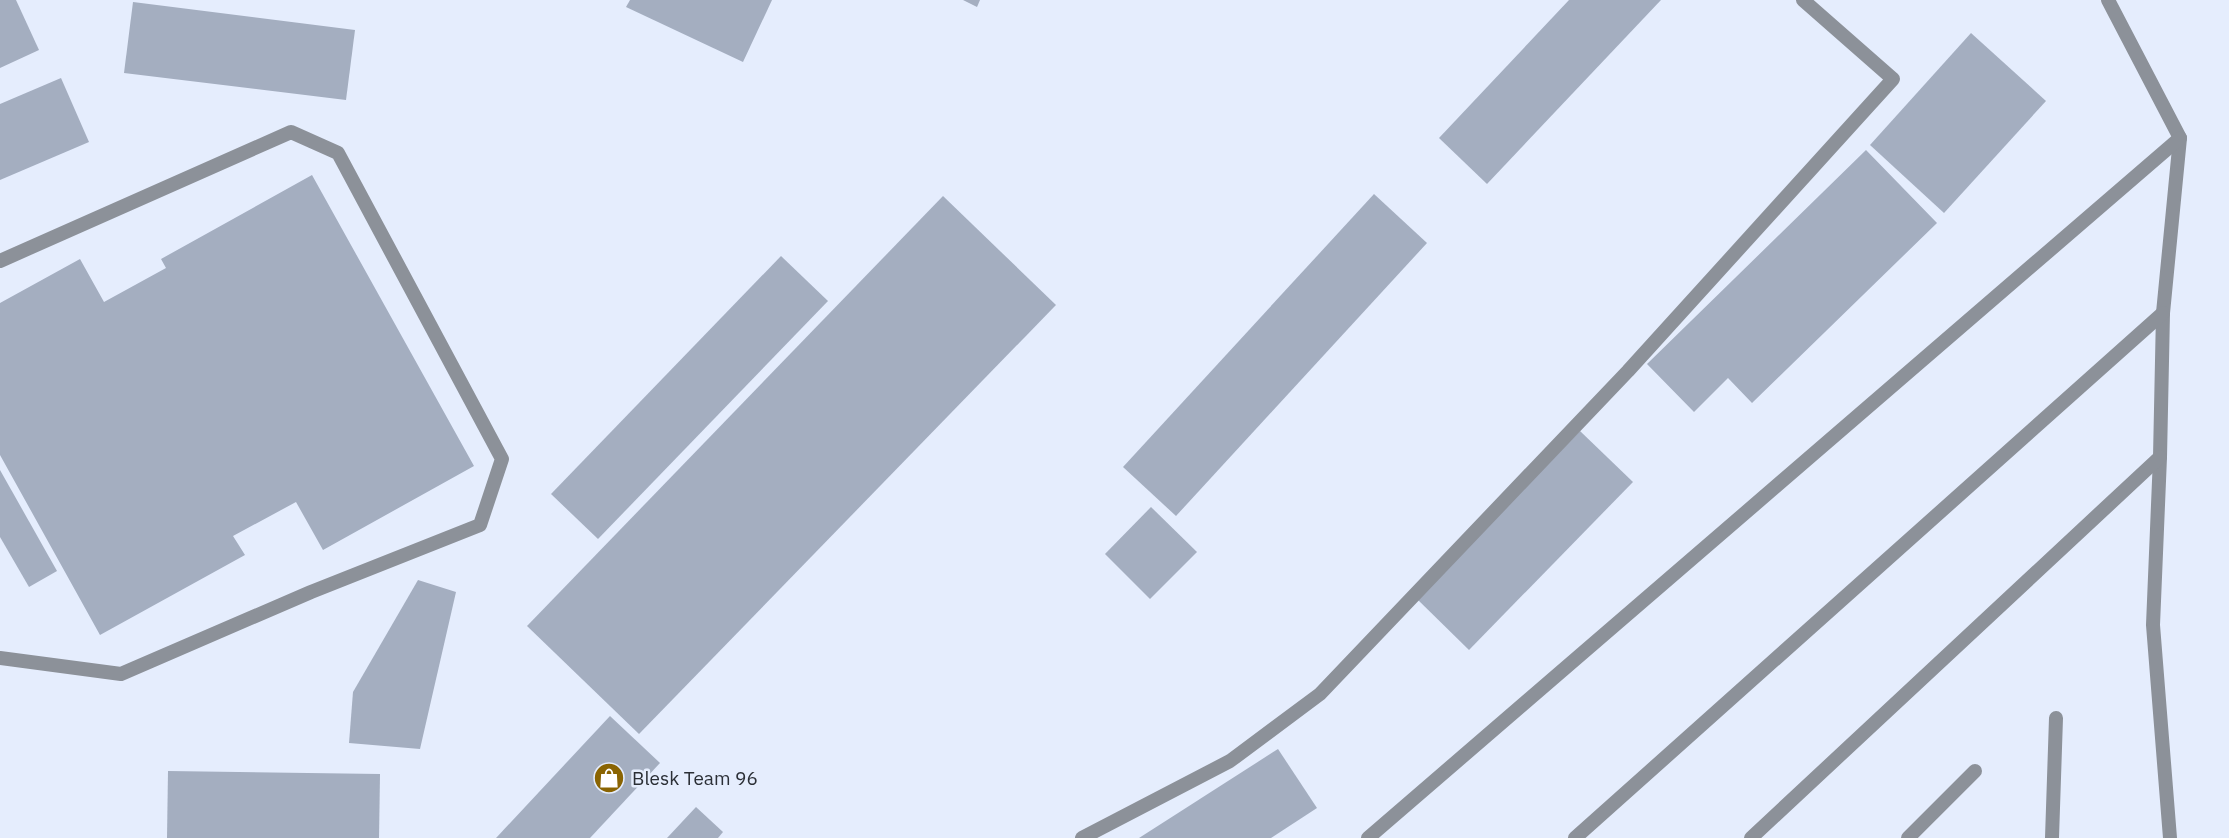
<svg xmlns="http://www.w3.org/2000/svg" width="2229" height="838" viewBox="0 0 2229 838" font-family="'IBM Plex Sans',sans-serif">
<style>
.building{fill:#a4aec0}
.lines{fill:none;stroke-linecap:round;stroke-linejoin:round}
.lane{stroke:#8c9199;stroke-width:14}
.labels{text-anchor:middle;stroke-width:5;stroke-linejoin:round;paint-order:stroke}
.poi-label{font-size:19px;fill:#2b2f36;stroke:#e5edfd;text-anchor:start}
</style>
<rect width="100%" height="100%" fill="#e5edfd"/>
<g class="building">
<polygon points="0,0 16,0 39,50 0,68"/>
<polygon points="630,0 772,0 743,62 626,7"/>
<polygon points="963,0 980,0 977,7"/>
<polygon points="1569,0 1661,0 1487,184 1439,138"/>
<polygon points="133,2 355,30 346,100 124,73"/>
<polygon points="1971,33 2046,101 1944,213 1870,145"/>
<polygon points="61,78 89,142 0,180 0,104"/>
<polygon points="1866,150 1937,223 1752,403 1728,378 1694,412 1647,364"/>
<polygon points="312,175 474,466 323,550 296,502 233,536 245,555 100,635 0,455 0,303 80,259 104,302 166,268 161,259"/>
<polygon points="1374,194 1427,243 1176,516 1123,467"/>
<polygon points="943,196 1056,305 639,734 527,626"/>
<polygon points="781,256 828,301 598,539 551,494"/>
<polygon points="1580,431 1633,482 1469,650 1416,598"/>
<polygon points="0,470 57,571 29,587 0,537"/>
<polygon points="1151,507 1197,552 1150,599 1105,554"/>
<polygon points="418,580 456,592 420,749 349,743 353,692"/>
<polygon points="610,716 660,763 590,838 496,838"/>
<polygon points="1278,749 1317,808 1271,838 1139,838"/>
<polygon points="168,771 380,774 379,838 167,838"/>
<polygon points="696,807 723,832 718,838 667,838"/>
</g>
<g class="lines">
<g class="lane">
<polyline points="2108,0 2180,138 2163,313 2160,457 2153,625 2170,838"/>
<polyline points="0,261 291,132 338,153 502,459 480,525 311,592 121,674 0,658"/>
<polyline points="1082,838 1230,761 1320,694 1628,371 1893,79 1803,0"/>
<polyline points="1368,838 2180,138"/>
<polyline points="1575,838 2163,313"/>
<polyline points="1751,838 2160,457"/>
<polyline points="1908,838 1975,771"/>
<polyline points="2052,838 2056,718"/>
</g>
</g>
<defs>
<g id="shop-disc" transform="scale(1.575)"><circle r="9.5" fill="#8a6402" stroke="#e5edfd"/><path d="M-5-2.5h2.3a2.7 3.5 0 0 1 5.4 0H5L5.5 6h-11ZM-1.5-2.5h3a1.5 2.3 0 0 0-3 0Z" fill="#fff"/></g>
</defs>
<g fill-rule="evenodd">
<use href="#shop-disc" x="609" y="778"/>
</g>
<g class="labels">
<g class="poi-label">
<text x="632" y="785">Blesk Team 96</text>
</g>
</g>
</svg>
